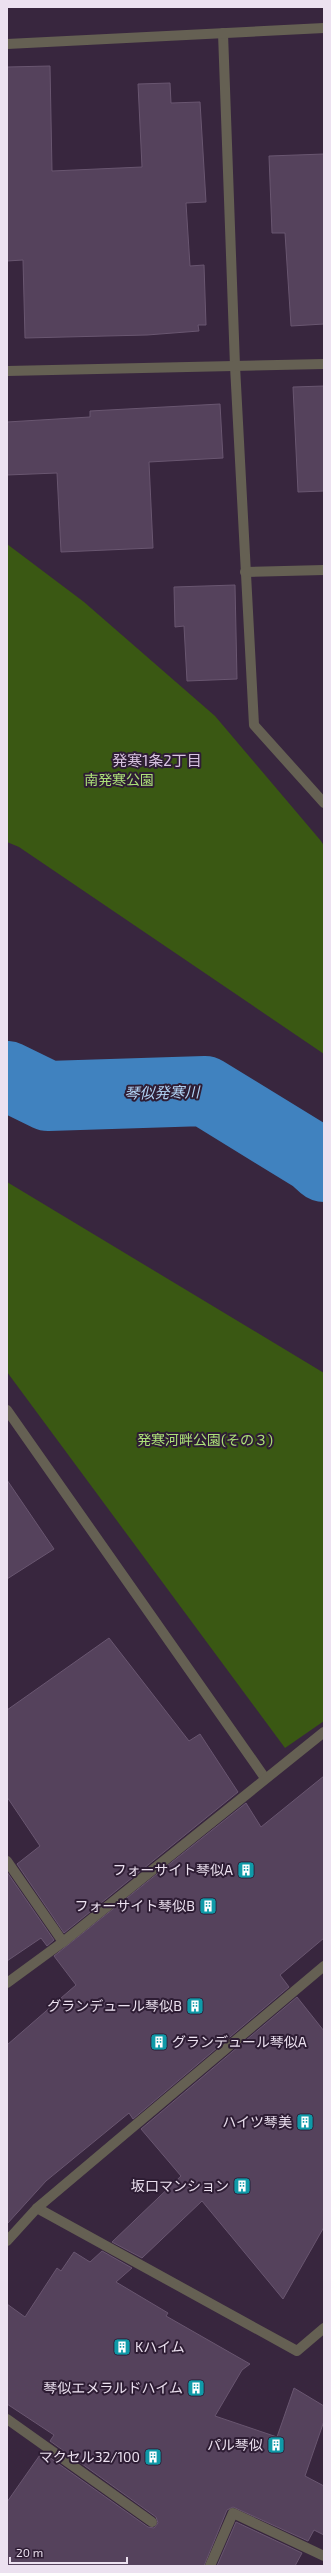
<svg xmlns="http://www.w3.org/2000/svg" width="331" height="2573" viewBox="0 0 331 2573" font-family="'Exo 2','Noto Sans JP',sans-serif">
<style>
.green{fill:#3a5813}
.lines{fill:none;stroke-linecap:round;stroke-linejoin:round}
.river{stroke:#4082bf;stroke-width:70}
.building{fill:#55425c;stroke:#695670}
.minor{stroke:#656053;stroke-width:10}
.labels{text-anchor:middle;stroke-width:4;stroke-linejoin:round;paint-order:stroke}
.park-label{font-size:14px;fill:#ace078;stroke:#2e1d34}
.poi-label{font-size:14px;fill:#ece1f0;stroke:#2e1d34;text-anchor:end}
.neighbourhood-label{font-size:15px;fill:#d8c3e1;stroke:#2e1d34}
.water-label{font-size:15px;font-style:italic;fill:#b1d2f3;stroke:#2e1d34}
</style>
<rect width="100%" height="100%" fill="#38263e"/>
<g class="green">
<polygon points="7,544 84,602 215,716 321,841 324,846 324,1054 19,847 7,842"/>
<polygon points="7,1182 324,1373 324,1721 285,1748 7,1372"/>
</g>
<g class="lines">
<polyline class="river" points="7,1076 48,1096 205,1091 314,1158 324,1167"/>
</g>
<g class="building">
<polygon points="50,66 52,171 142,167 138,84 170,83 171,103 200,102 206,202 186,203 190,266 204,265 206,325 198,325 199,331 147,335 25,338 23,260 7,261 7,67"/>
<polygon points="324,154 324,324 291,326 285,233 272,233 269,156"/>
<polygon points="324,386 324,491 298,492 293,387"/>
<polygon points="220,404 223,458 149,462 153,548 61,552 57,473 7,475 7,422 90,417 90,411"/>
<polygon points="235,585 237,679 187,681 184,626 175,627 174,587"/>
<polygon points="7,1480 54,1549 7,1579"/>
<polygon points="109,1638 189,1741 200,1734 238,1792 64,1933 17,1864 40,1846 7,1797 7,1710"/>
<polygon points="324,1776 324,1938 280,1975 289,1987 133,2119 129,2113 46,2181 7,2224 7,2045 76,1985 54,1956 246,1803 261,1827"/>
<polygon points="7,1872 54,1940 47,1946 41,1938 7,1961"/>
<polygon points="297,1997 324,2031 324,2227 283,2299 202,2201 142,2258 112,2242 181,2176 141,2129"/>
<polygon points="102,2251 132,2268 116,2282 168,2313 166,2316 250,2364 242,2370 215,2416 277,2437 294,2388 324,2406 324,2421 305,2476 324,2486 324,2535 314,2530 308,2541 233,2507 227,2510 204,2566 7,2566 7,2502 42,2452 148,2527 154,2528 158,2523 156,2517 50,2441 54,2435 7,2404 7,2304 25,2317 57,2268 61,2271 74,2252 90,2262"/>
<polygon points="236,2522 302,2553 295,2566 217,2566"/>
</g>
<g class="lines">
<g class="minor">
<polyline points="223,33 235,366 254,725 324,803"/>
<polyline points="7,44 324,28"/>
<polyline points="7,371 324,364"/>
<polyline points="245,572 324,570"/>
<polyline points="7,1410 265,1778"/>
<polyline points="7,1861 63,1942"/>
<polyline points="7,1983 63,1942 324,1732"/>
<polyline points="37,2208 297,2351 324,2328"/>
<polyline points="7,2241 37,2208 324,1966"/>
<polyline points="7,2419 152,2522"/>
<polyline points="210,2566 233,2513 324,2556"/>
</g>
</g>
<defs>
<g id="building-square" transform="scale(0.9)"><rect x="-9" y="-9" width="18" height="18" rx="4" fill="#0f9aa8" stroke="#2e1d34"/><path d="M-4-6H4V6H1V3H-1V6H-4ZM-2.5-4.3h1.7v1.8h-1.7ZM.8-4.3h1.7v1.8H.8ZM-2.5-1h1.7V.8h-1.7ZM.8-1h1.7V.8H.8Z" fill="#fff"/></g>
</defs>
<g fill-rule="evenodd">
<use href="#building-square" x="246" y="1870"/>
<use href="#building-square" x="208" y="1906"/>
<use href="#building-square" x="195" y="2006"/>
<use href="#building-square" x="159" y="2042"/>
<use href="#building-square" x="305" y="2122"/>
<use href="#building-square" x="242" y="2186"/>
<use href="#building-square" x="122" y="2347"/>
<use href="#building-square" x="196" y="2388"/>
<use href="#building-square" x="276" y="2445"/>
<use href="#building-square" x="153" y="2457"/>
</g>
<g class="labels">
<g class="park-label">
<text x="119" y="785">南発寒公園</text>
<text x="205" y="1445">発寒河畔公園(その３)</text>
</g>
<g class="poi-label">
<text x="233" y="1875">フォーサイト琴似A</text>
<text x="195" y="1911">フォーサイト琴似B</text>
<text x="182" y="2011">グランデュール琴似B</text>
<text x="172" y="2047" text-anchor="start">グランデュール琴似A</text>
<text x="292" y="2127">ハイツ琴美</text>
<text x="229" y="2191">坂口マンション</text>
<text x="135" y="2352" text-anchor="start">Kハイム</text>
<text x="183" y="2393">琴似エメラルドハイム</text>
<text x="263" y="2450">パル琴似</text>
<text x="140" y="2462">マクセル32/100</text>
</g>
<g class="neighbourhood-label">
<text x="157" y="766">発寒1条2丁目</text>
</g>
<g class="water-label">
<text transform="translate(162 1093) rotate(-1)" y="5">琴似発寒川</text>
</g>
</g>
<rect width="331" height="2573" fill="none" stroke="#ece1f0" stroke-width="16"/>
<path d="M10 2557v6h117v-6" fill="none" stroke="#ece1f0" stroke-width="2"/>
<text x="16" y="2557" font-size="12" fill="#ece1f0" stroke="#2e1d34" stroke-width="3" paint-order="stroke">20 m</text>
</svg>
